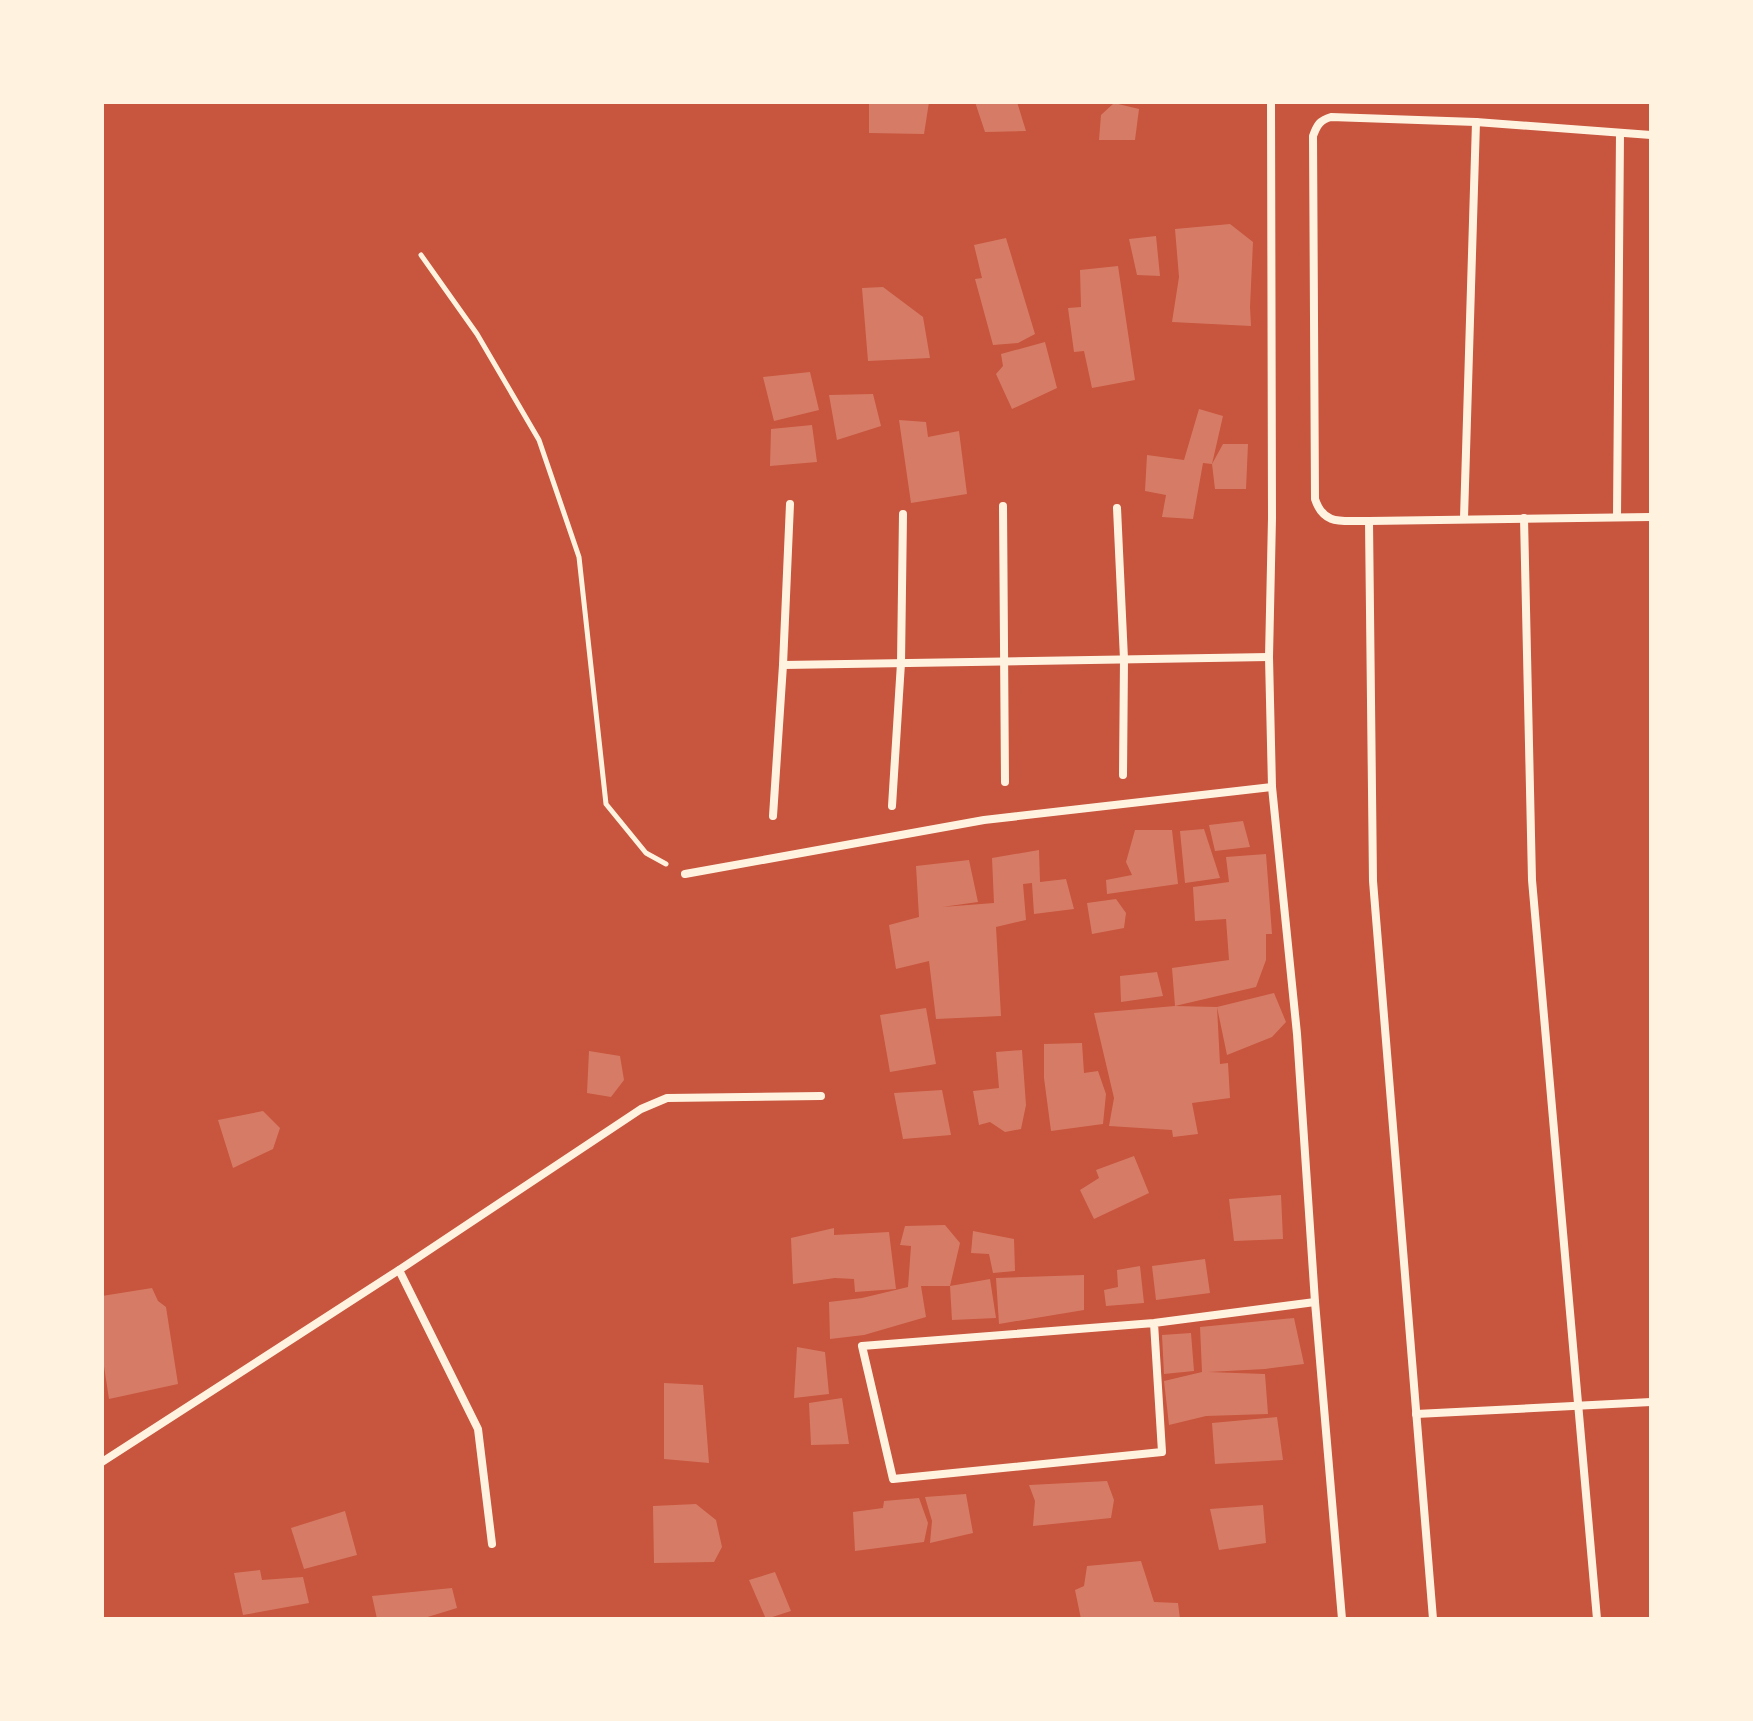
<svg xmlns="http://www.w3.org/2000/svg" width="1753" height="1721" viewBox="0 0 1753 1721" font-family="Helvetica,sans-serif">
<style>
.building{fill:#d67c66}
.lines{fill:none;stroke-linecap:round;stroke-linejoin:round}
.path{stroke:#fff3e0;stroke-width:5}
.minor{stroke:#fff3e0;stroke-width:8}
</style>
<rect width="100%" height="100%" fill="#c8553d"/>
<g class="building">
<polygon points="869,102 929,102 924,134 869,133"/>
<polygon points="975,102 1017,102 1026,131 985,132"/>
<polygon points="1114,103 1139,109 1135,140 1099,140 1101,115"/>
<polygon points="1230,224 1253,242 1250,307 1251,326 1172,322 1179,277 1175,229"/>
<polygon points="1156,236 1160,276 1137,275 1129,239"/>
<polygon points="1006,238 1035,334 1018,343 993,345 975,279 982,278 974,245"/>
<polygon points="1118,266 1135,380 1092,388 1084,351 1074,352 1068,308 1081,307 1080,270"/>
<polygon points="883,287 923,317 930,358 868,361 862,288"/>
<polygon points="1045,342 1057,388 1012,409 996,374 1003,366 1001,354"/>
<polygon points="810,372 819,410 774,421 763,377"/>
<polygon points="873,394 881,426 837,440 829,395"/>
<polygon points="1199,409 1223,416 1212,464 1203,463 1193,519 1162,517 1166,495 1145,491 1147,455 1184,460"/>
<polygon points="899,420 926,422 928,437 959,431 967,494 911,503"/>
<polygon points="812,425 817,462 770,466 771,429"/>
<polygon points="1223,444 1248,444 1246,489 1215,489 1212,464"/>
<polygon points="1243,821 1250,847 1215,851 1209,825"/>
<polygon points="1204,829 1220,878 1185,883 1180,831"/>
<polygon points="1135,830 1172,830 1178,884 1107,894 1106,880 1132,875 1126,862"/>
<polygon points="1039,850 1040,882 1066,879 1074,909 1034,914 1032,883 1023,884 1026,920 996,927 1001,1016 936,1019 929,961 896,969 889,925 919,917 916,866 969,860 978,902 942,907 994,903 992,858"/>
<polygon points="1266,854 1272,934 1266,934 1266,960 1256,987 1175,1006 1217,1007 1274,993 1286,1022 1272,1037 1227,1055 1217,1007 1220,1064 1228,1063 1230,1098 1192,1103 1198,1134 1173,1137 1172,1130 1109,1126 1114,1098 1094,1013 1175,1006 1172,968 1229,960 1226,919 1195,921 1193,887 1229,882 1226,857"/>
<polygon points="1116,899 1126,913 1124,928 1092,934 1087,903"/>
<polygon points="1157,972 1163,996 1121,1002 1120,976"/>
<polygon points="926,1008 936,1064 890,1072 880,1015"/>
<polygon points="1082,1043 1084,1073 1098,1071 1106,1094 1103,1124 1051,1131 1044,1078 1044,1044"/>
<polygon points="1022,1050 1026,1105 1021,1129 1005,1132 990,1122 979,1125 973,1091 999,1088 996,1052"/>
<polygon points="589,1051 620,1056 624,1080 611,1097 587,1093"/>
<polygon points="942,1090 951,1135 903,1139 894,1093"/>
<polygon points="263,1111 280,1128 273,1149 233,1168 218,1120"/>
<polygon points="1134,1156 1149,1193 1094,1219 1080,1190 1099,1178 1096,1170"/>
<polygon points="1281,1195 1283,1239 1234,1241 1229,1199"/>
<polygon points="945,1225 960,1243 950,1286 921,1286 926,1317 864,1335 830,1339 829,1302 862,1298 908,1287 911,1246 900,1245 905,1226"/>
<polygon points="834,1228 834,1235 889,1232 896,1289 855,1292 854,1279 835,1278 793,1284 791,1238"/>
<polygon points="973,1231 1014,1239 1015,1271 993,1273 989,1254 971,1253"/>
<polygon points="1205,1259 1210,1293 1156,1300 1152,1266"/>
<polygon points="1140,1266 1144,1303 1106,1306 1104,1290 1118,1287 1117,1270"/>
<polygon points="1084,1275 1084,1310 999,1324 996,1278"/>
<polygon points="990,1279 996,1318 952,1320 950,1286"/>
<polygon points="152,1288 158,1301 166,1307 178,1384 109,1399 102,1353 102,1296"/>
<polygon points="1294,1318 1304,1364 1265,1369 1208,1372 1265,1374 1268,1414 1206,1416 1169,1425 1164,1381 1202,1372 1200,1327"/>
<polygon points="1191,1333 1194,1371 1164,1374 1162,1335"/>
<polygon points="797,1347 825,1352 829,1394 794,1398"/>
<polygon points="664,1383 703,1385 709,1463 664,1459"/>
<polygon points="842,1398 849,1444 811,1445 809,1403"/>
<polygon points="1277,1417 1283,1460 1215,1464 1212,1423"/>
<polygon points="1107,1481 1114,1500 1111,1518 1033,1526 1035,1501 1029,1485"/>
<polygon points="966,1494 973,1533 930,1543 932,1521 925,1497"/>
<polygon points="919,1498 928,1523 924,1542 855,1551 853,1512 883,1508 884,1501"/>
<polygon points="696,1504 716,1520 722,1547 714,1562 654,1563 653,1506"/>
<polygon points="1263,1505 1266,1543 1219,1550 1210,1509"/>
<polygon points="345,1511 357,1555 304,1569 291,1528"/>
<polygon points="1141,1561 1154,1602 1178,1603 1180,1619 1081,1619 1075,1590 1084,1586 1087,1566"/>
<polygon points="260,1570 262,1580 303,1577 309,1603 243,1615 234,1573"/>
<polygon points="775,1572 791,1611 766,1619 749,1580"/>
<polygon points="452,1588 457,1608 421,1619 377,1619 372,1596"/>
</g>
<g class="lines">
<polyline class="path" points="421,255 477,334 539,440 579,557 606,804 646,853 666,864"/>
<g class="minor">
<polyline points="1271,102 1272,518 1269,657 1272,787 1297,1034 1315,1302 1342,1619"/>
<path d="M1651 135 1476 122 1331 117C1320 120 1317 125 1313 136L1315 499C1324 527 1344 520 1369 521L1651 517"/>
<polyline points="1003,506 1005,782"/>
<polyline points="1117,508 1124,659 1123,775"/>
<polyline points="1617,517 1620,133"/>
<polyline points="1464,518 1476,122"/>
<polyline points="1524,518 1532,880 1597,1619"/>
<polyline points="1369,521 1373,881 1433,1619"/>
<polyline points="783,665 1269,657"/>
<polyline points="892,806 901,663 903,514"/>
<polyline points="773,816 783,665 790,504"/>
<polyline points="685,874 984,820 1272,787"/>
<polyline points="399,1270 478,1429 492,1544"/>
<polyline points="1154,1323 1162,1452 893,1479 862,1346 1154,1323 1315,1302"/>
<polyline points="1416,1414 1651,1402"/>
<polyline points="102,1462 399,1270 641,1109 667,1098 821,1096"/>
</g>
</g>
<rect width="1753" height="1721" fill="none" stroke="#fff3e0" stroke-width="208"/>
</svg>
